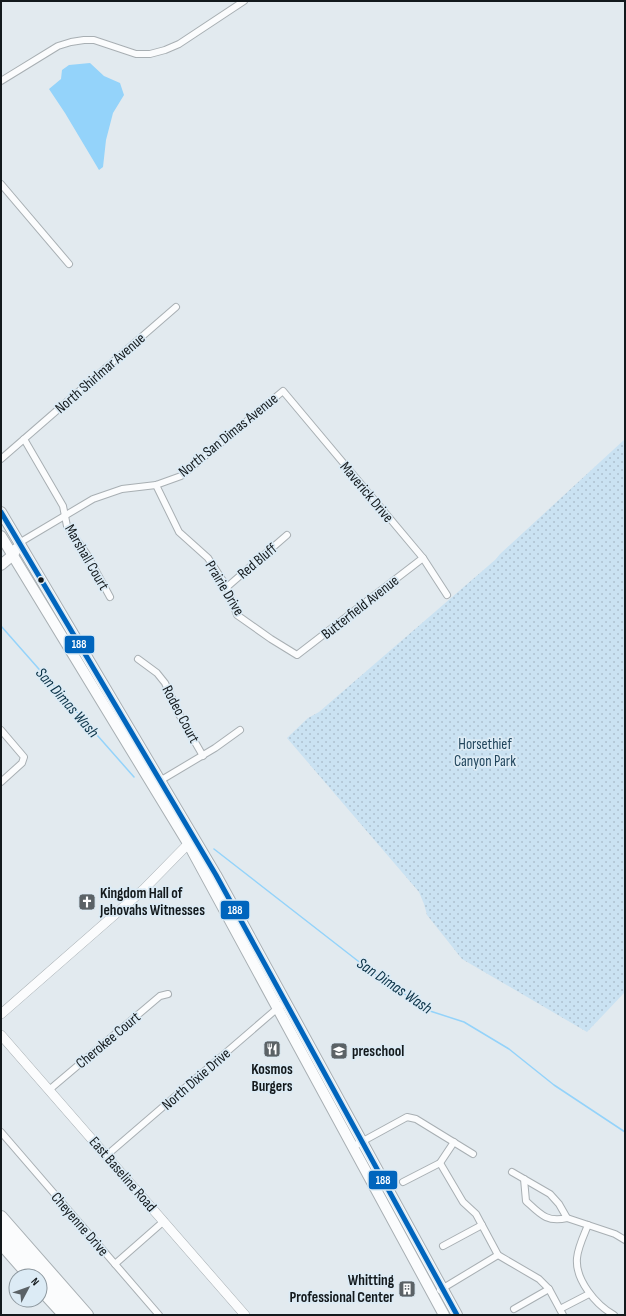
<svg xmlns="http://www.w3.org/2000/svg" width="626" height="1316" viewBox="0 0 626 1316" font-family="'Sofia Sans Condensed',sans-serif">
<style>
.park{fill:url(#park-dots)}
.water{fill:#94d3fa}
.lines{fill:none;stroke-linecap:round;stroke-linejoin:round}
.stream{stroke:#94d3fa;stroke-width:1.5}
.minor-casing{stroke:#a8afb3;stroke-width:8}
.secondary-casing{stroke:#a8afb3;stroke-width:10}
.primary-casing{stroke:#a8afb3;stroke-width:12}
.motorway-casing{stroke:#a8afb3;stroke-width:14}
.minor{stroke:#fbfcfd;stroke-width:6}
.secondary{stroke:#fbfcfd;stroke-width:9}
.primary{stroke:#fbfcfd;stroke-width:10}
.motorway{stroke:#fbfcfd;stroke-width:12}
.bus-1-casing{stroke:#dcebf5;stroke-width:8}
.bus-1{stroke:#0065bd;stroke-width:5}
.bus-dot{fill:#13191c;stroke:#dcebf5;stroke-width:1.5}
.labels{text-anchor:middle;stroke-width:3.5;stroke-linejoin:round;paint-order:stroke}
.street-label{font-size:15px;fill:#13191c;stroke:#dcebf5}
.park-label{font-size:15px;fill:#21465d;stroke:#dcebf5}
.poi-label{font-size:15px;font-weight:bold;fill:#13191c;stroke:#dcebf5;text-anchor:start}
.water-label{font-size:16px;font-style:italic;fill:#093146;stroke:#dcebf5}
.line-badge{stroke:#dcebf5;stroke-width:1.5}
.badge-label{font-size:11px;text-anchor:middle;font-weight:bold;fill:#fff}
</style>
<defs>
<pattern id="park-dots" width="8" height="8" patternUnits="userSpaceOnUse"><rect width="8" height="8" fill="#cae2f2"/><path d="M2 2h.1M6 6h.1" fill="none" stroke="#adc1cf" stroke-width="1.8" stroke-linecap="round"/></pattern>
</defs>
<rect width="100%" height="100%" fill="#e2eaef"/>
<polygon class="park" points="625,439 625,992 587,1032 462,959 427,915 424,904 419,892 287,738 308,718 319,712 495,560 500,554"/>
<polygon class="water" points="90,63 104,76 120,83 124,95 113,113 106,140 103,167 99,170 65,113 49,89 61,79 62,70 69,65"/>
<g class="lines">
<g class="stream">
<polyline points="1,626 134,777"/>
<polyline points="214,849 376,975 430,1011 464,1022 509,1049 554,1085 625,1132"/>
</g>
<g class="minor-casing">
<g id="minor">
<polyline points="1,81 58,46 71,42 84,40 94,40 136,54 150,54 165,50 179,44 244,1"/>
<polyline points="1,184 69,264"/>
<polyline points="24,439 63,506 67,526 86,553 110,597"/>
<polyline points="1,459 176,307"/>
<polyline points="156,485 179,532 208,558 227,587 237,615 271,639 297,655 423,558"/>
<polyline points="19,543 93,499 122,489 156,485 181,476 283,391 423,558 447,595"/>
<polyline points="227,587 287,535"/>
<polyline points="138,659 157,673 165,683 180,716 203,756"/>
<polyline points="1,730 24,757 22,763 1,782"/>
<polyline points="158,782 215,748 240,730"/>
<polyline points="49,1090 160,996 168,994"/>
<polyline points="1,1132 159,1315"/>
<polyline points="354,1146 407,1117 416,1119 473,1154"/>
<polyline points="107,1155 280,1006"/>
<polyline points="440,1163 463,1202 476,1214 498,1255 539,1279 549,1289 563,1315"/>
<polyline points="512,1172 550,1194 559,1204 567,1218 615,1234 625,1240"/>
<path d="M524 1179 526 1201C540 1214 547 1223 567 1218"/>
<polyline points="403,1182 440,1163 454,1142"/>
<path d="M588 1225C584 1235 578 1247 577 1258 575 1280 596 1305 614 1315"/>
<polyline points="443,1246 482,1225"/>
<polyline points="115,1264 164,1221"/>
<polyline points="440,1290 498,1255"/>
<polyline points="514,1309 549,1289"/>
<polyline points="560,1309 589,1294"/>
</g>
</g>
<g class="secondary-casing">
<g id="secondary">
<polyline points="1,1014 144,889 192,840"/>
<polyline points="1,1035 245,1315"/>
</g>
</g>
<g class="primary-casing">
<g id="primary">
<polyline points="1,512 216,875 457,1315"/>
<polyline points="1,536 189,845 444,1315"/>
<polyline points="1,565 13,555 16,549"/>
</g>
</g>
<g class="motorway-casing">
<g id="motorway">
<polyline points="1,1217 87,1315"/>
<polyline points="1,1230 75,1315"/>
<polyline points="1,1243 30,1276"/>
<polyline points="40,1288 61,1311 62,1315"/>
</g>
</g>
<use href="#minor" class="minor"/>
<use href="#secondary" class="secondary"/>
<use href="#primary" class="primary"/>
<use href="#motorway" class="motorway"/>
<g class="bus-1-casing">
<polyline id="bus-1" points="1,512 216,875 457,1315"/>
</g>
<use href="#bus-1" class="bus-1"/>
</g>
<defs>
<g id="church-square" transform="scale(0.9)"><rect x="-9" y="-9" width="18" height="18" rx="4" fill="#5b6266" stroke="#dcebf5"/><path d="M-1.2-6h2.4v3.5h3.3v2.4h-3.3V6h-2.4V-.1h-3.3v-2.4h3.3Z" fill="#fff"/></g>
<g id="restaurant-square" transform="scale(0.9)"><rect x="-9" y="-9" width="18" height="18" rx="4" fill="#5b6266" stroke="#dcebf5"/><path d="M-5-6h1v4h1v-4h1v4h1v-4h1v5L-1.5 .5V6h-2V.5L-5-1ZM5-6V6H3V1.5H1.5Q1.5-4 5-6Z" fill="#fff"/></g>
<g id="school-square" transform="scale(0.9)"><rect x="-9" y="-9" width="18" height="18" rx="4" fill="#5b6266" stroke="#dcebf5"/><path d="M0-5L7-2L0 1L-7-2ZM-4 1L0 2.5L4 1V4Q0 6-4 4Z" fill="#fff"/></g>
<g id="building-square" transform="scale(0.9)"><rect x="-9" y="-9" width="18" height="18" rx="4" fill="#5b6266" stroke="#dcebf5"/><path d="M-4-6H4V6H1V3H-1V6H-4ZM-2.5-4.3h1.7v1.8h-1.7ZM.8-4.3h1.7v1.8H.8ZM-2.5-1h1.7V.8h-1.7ZM.8-1h1.7V.8H.8Z" fill="#fff"/></g>
</defs>
<g fill-rule="evenodd">
<use href="#church-square" x="87" y="902"/>
<use href="#restaurant-square" x="272" y="1049"/>
<use href="#school-square" x="339" y="1051"/>
<use href="#building-square" x="407" y="1289"/>
</g>
<circle class="bus-dot" cx="41" cy="580" r="3.5"/>
<g class="labels">
<g class="street-label">
<text transform="translate(100 373) rotate(-41)" y="5">North Shirlmar Avenue</text>
<text transform="translate(228 435) rotate(-39)" y="5">North San Dimas Avenue</text>
<text transform="translate(367 492) rotate(50)" y="5">Maverick Drive</text>
<text transform="translate(87 557) rotate(60)" y="5">Marshall Court</text>
<text transform="translate(257 561) rotate(-40)" y="5">Red Bluff</text>
<text transform="translate(225 588) rotate(59)" y="5">Prairie Drive</text>
<text transform="translate(360 607) rotate(-38)" y="5">Butterfield Avenue</text>
<text transform="translate(181 714) rotate(62)" y="5">Rodeo Court</text>
<text transform="translate(108 1040) rotate(-40)" y="5">Cherokee Court</text>
<text transform="translate(196 1079) rotate(-41)" y="5">North Dixie Drive</text>
<text transform="translate(123 1174) rotate(49)" y="5">East Baseline Road</text>
<text transform="translate(80 1224) rotate(49)" y="5">Cheyenne Drive</text>
</g>
<g class="park-label">
<text x="485" y="749">Horsethief<tspan x="485" dy="17">Canyon Park</tspan></text>
</g>
<g class="poi-label">
<text x="100" y="898">Kingdom Hall of<tspan x="100" dy="17">Jehovahs Witnesses</tspan></text>
<text x="352" y="1056">preschool</text>
<text x="272" y="1074" text-anchor="middle">Kosmos<tspan x="272" dy="17">Burgers</tspan></text>
<text x="394" y="1285" text-anchor="end">Whitting<tspan x="394" dy="17">Professional Center</tspan></text>
</g>
<g class="water-label">
<text transform="translate(68 702) rotate(49)" y="6">San Dimas Wash</text>
<text transform="translate(395 985) rotate(34)" y="6">San Dimas Wash</text>
</g>
</g>
<g class="line-badge">
<rect x="64" y="635" width="31" height="19" rx="4" fill="#0065bd"/>
<rect x="220" y="900" width="30" height="20" rx="4" fill="#0065bd"/>
<rect x="368" y="1170" width="30" height="20" rx="4" fill="#0065bd"/>
</g>
<g class="badge-label">
<text x="79" y="648">188</text>
<text x="235" y="914">188</text>
<text x="383" y="1184">188</text>
</g>
<rect width="626" height="1316" fill="none" stroke="#13191c" stroke-width="4"/>
<g transform="translate(28 1288) rotate(49)"><circle r="19" fill="#dcebf5" stroke="#8c979e"/>
<path d="M0-3L7 15L0 10L-7 15Z" fill="#5b6266"/>
<text y="-6" font-size="11" font-weight="bold" text-anchor="middle" fill="#13191c">N</text>
</g>
</svg>
